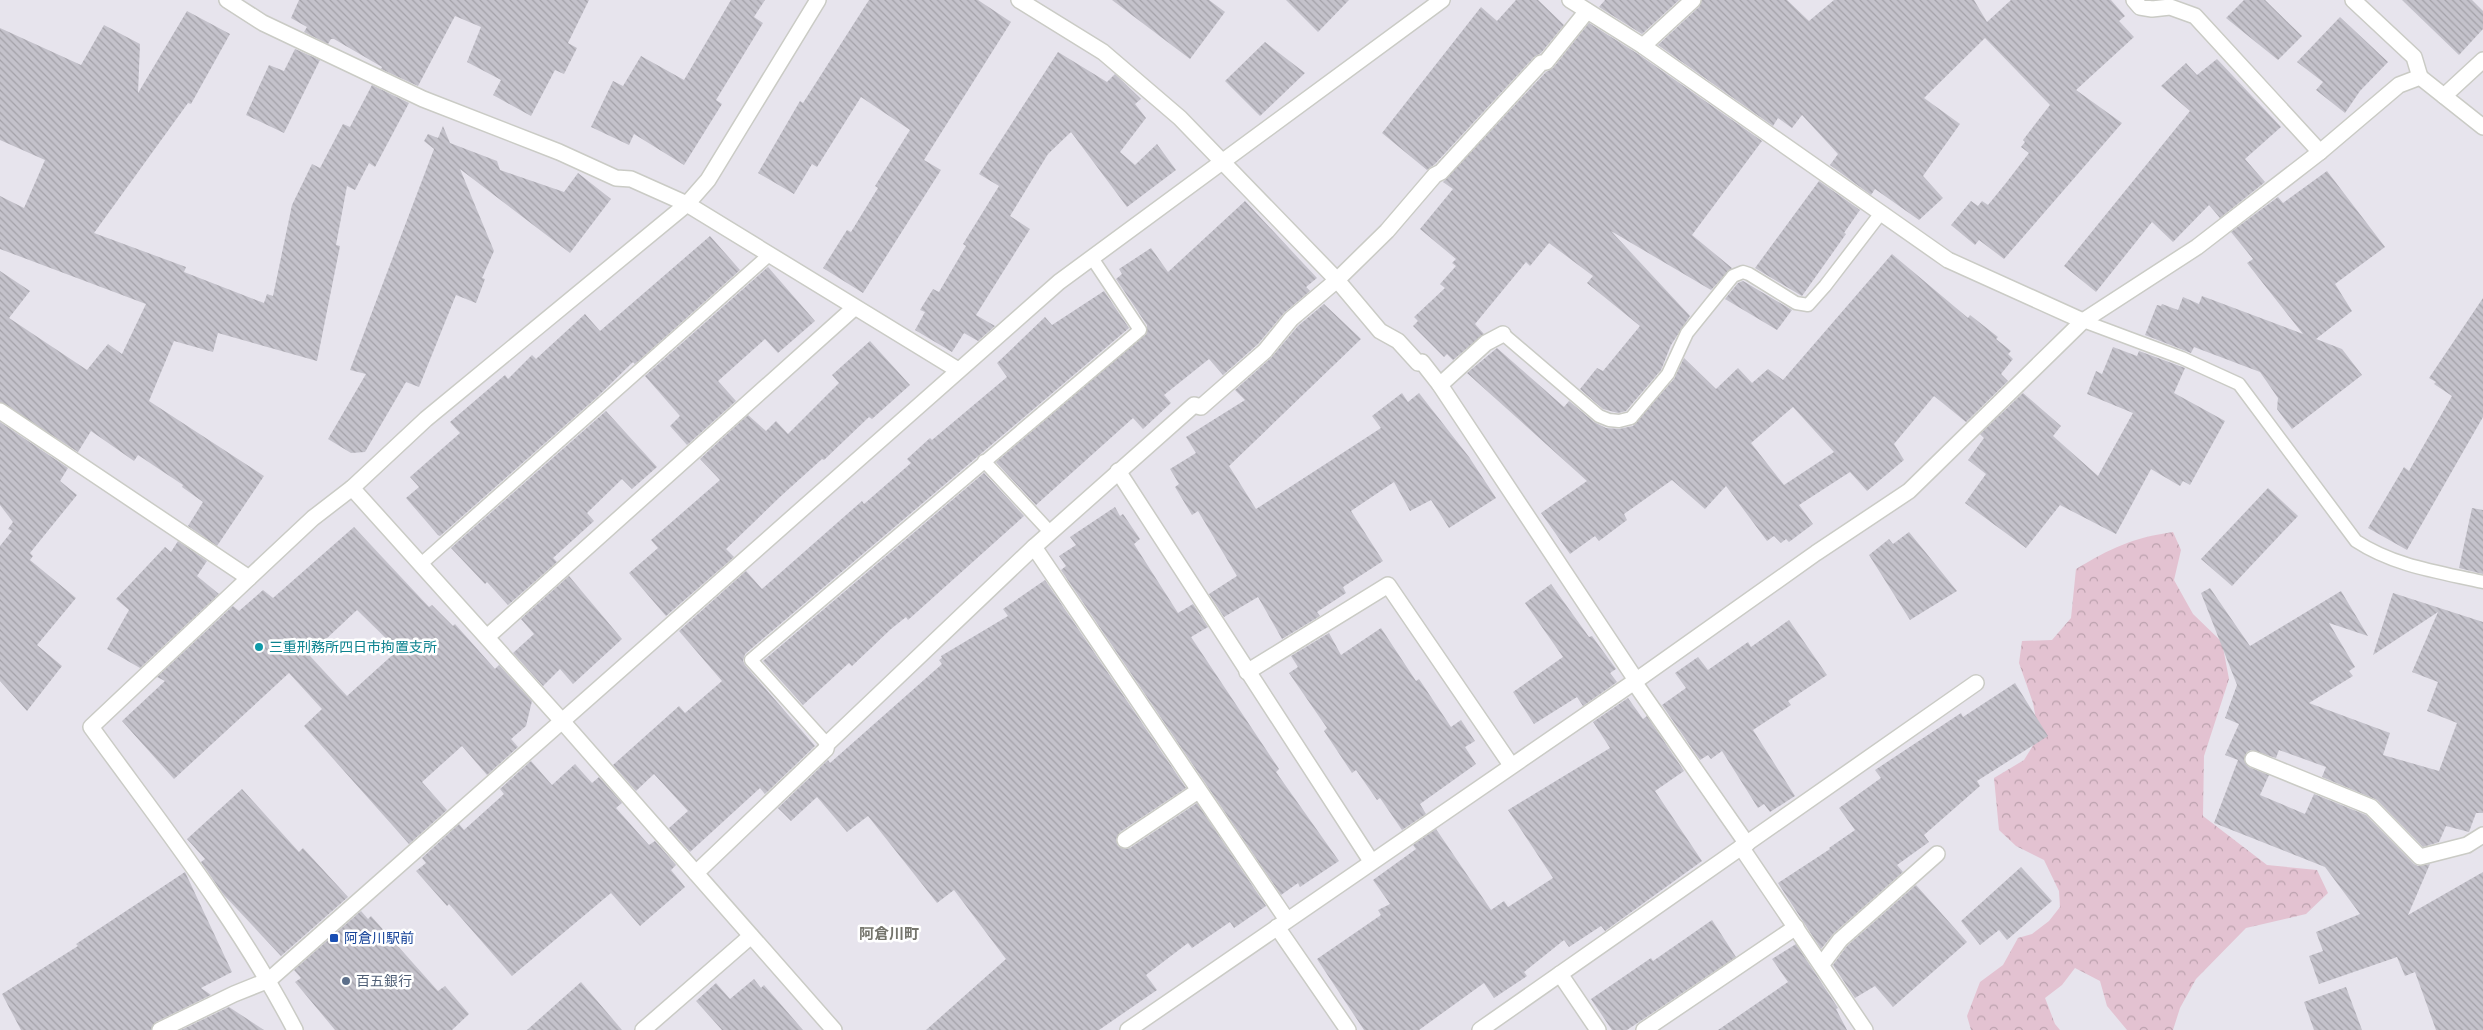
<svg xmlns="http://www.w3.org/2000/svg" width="2483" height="1030" viewBox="0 0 2483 1030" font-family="Poppins,'Noto Sans JP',sans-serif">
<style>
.forest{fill:url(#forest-crowns)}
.building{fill:url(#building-back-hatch);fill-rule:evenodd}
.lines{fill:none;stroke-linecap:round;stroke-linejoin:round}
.lane-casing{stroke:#cacbc5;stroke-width:15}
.street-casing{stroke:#cacbc5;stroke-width:18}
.lane{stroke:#fff;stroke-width:12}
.street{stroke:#fff;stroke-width:15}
.culture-dot{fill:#0f9aa8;stroke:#fff;stroke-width:2}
.transit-dot{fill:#1a4fb4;stroke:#fff;stroke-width:2}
.service-dot{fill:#5c6f8a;stroke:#fff;stroke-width:2}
.labels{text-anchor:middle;stroke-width:5;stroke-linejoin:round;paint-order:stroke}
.culture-label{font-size:14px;fill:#0d838f;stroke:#fff;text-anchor:start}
.transit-label{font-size:14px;fill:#164399;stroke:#fff;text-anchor:start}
.service-label{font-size:14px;fill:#4e5e75;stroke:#fff;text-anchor:start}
.neighbourhood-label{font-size:15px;font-weight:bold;fill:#75756d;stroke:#fff}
</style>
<defs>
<pattern id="forest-crowns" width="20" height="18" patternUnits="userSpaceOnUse" patternTransform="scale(1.25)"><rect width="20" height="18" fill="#e3c2d1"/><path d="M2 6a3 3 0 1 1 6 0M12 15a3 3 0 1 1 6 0" fill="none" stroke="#bba1ad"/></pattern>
<pattern id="building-back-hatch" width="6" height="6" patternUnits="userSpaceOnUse" patternTransform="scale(1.25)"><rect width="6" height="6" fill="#c4c2cb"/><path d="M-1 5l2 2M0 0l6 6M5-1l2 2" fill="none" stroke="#a3a1a8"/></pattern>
</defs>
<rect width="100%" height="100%" fill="#e7e4ed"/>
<path class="forest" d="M2173 532 2181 550 2174 580 2193 614 2222 642 2229 679 2204 756 2203 816 2267 865 2317 870 2328 893 2306 914 2246 928 2196 979 2180 1008 2173 1030H2127L2107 1006 2100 981 2075 968 2062 985 2045 998 2055 1024 2060 1030H1971L1967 1016 1980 982 2003 965 2018 938 2032 934 2049 921 2060 907 2059 891 2044 860 2016 846 1999 830 1994 778 2024 760 2039 736 2033 703 2019 663 2022 641 2052 640 2071 618 2076 569C2111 548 2132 538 2173 532Z"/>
<g class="building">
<polygon points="299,0 589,0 568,43 577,48 564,74 555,70 531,116 493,95 501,80 467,62 481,27 455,16 418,86 381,69 382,67 334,39 331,39 328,44 304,32 307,27 291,18"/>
<polygon points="731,0 765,0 754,17 763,23 716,100 722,104 684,165 634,134 629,145 591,127 613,81 623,86 641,56 684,80"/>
<polygon points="869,0 978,0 1011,22 924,160 941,170 863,293 823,268 847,230 851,232 878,188 875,186 910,130 861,97 817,167 812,164 794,194 758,173 800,101 803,103"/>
<polygon points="1112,0 1209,0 1225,12 1190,59"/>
<polygon points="1286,0 1349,0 1318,32"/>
<polygon points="1516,0 1538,0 1564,25 1541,53 1534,57 1435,164 1427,170 1382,133 1481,7 1497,21"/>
<polygon points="1605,0 1679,0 1642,34 1599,7"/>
<polygon points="1702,0 1787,0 1809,21 1834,0 1974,0 1987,22 2011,0 2111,0 2125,16 2119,21 2134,37 2076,90 2122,123 2004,259 1979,240 1975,245 1951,225 1971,201 1978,206 1982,201 1988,205 2006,183 2029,153 2021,147 2025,142 2023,140 2050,105 1985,38 1924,98 1960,124 1923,176 1943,198 1919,220 1875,189 1871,195 1830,165 1838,154 1802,115 1792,128 1778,118 1773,126 1658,45 1699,7"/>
<polygon points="2244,0 2265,0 2302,36 2278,60 2226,18"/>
<polygon points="2402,0 2472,0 2483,11 2483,29 2459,55"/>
<polygon points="187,11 230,34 191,104 188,103 94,233 186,267 184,272 264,303 267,294 273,296 292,205 312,164 320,168 343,124 350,127 372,85 409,103 375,167 369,163 355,190 347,186 336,245 340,246 317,361 218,333 213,352 174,341 149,401 264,476 217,546 188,526 203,502 182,487 183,485 138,455 134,461 91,431 78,452 0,402 0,271 30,291 9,318 87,370 108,344 122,354 146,304 0,249 0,196 24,208 45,160 0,140 0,28 81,65 104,25 140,44 138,93"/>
<polygon points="2340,17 2388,62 2360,91 2345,113 2316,90 2323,82 2297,62"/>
<polygon points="1589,23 1638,54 1762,141 1692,235 1732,268 1711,290 1611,231 1690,316 1671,345 1661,370 1626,411 1618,413 1603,409 1580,389 1597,368 1603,371 1640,326 1587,283 1593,276 1549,243 1530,266 1526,262 1475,324 1484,334 1453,360 1447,354 1444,357 1413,326 1418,321 1414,317 1445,288 1440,284 1456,266 1452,263 1456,259 1420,229 1453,189 1443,182 1546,72 1553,68"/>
<polygon points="1265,42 1305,73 1260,116 1225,81"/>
<polygon points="295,49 320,60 284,133 246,115 269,65 284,71"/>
<polygon points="1058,52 1107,82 1115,74 1141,99 1135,104 1146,118 1120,152 1135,165 1157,144 1176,170 1127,207 1071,132 1048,154 1010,216 1030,229 976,315 995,326 978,341 964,333 952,352 915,330 925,312 920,310 933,289 939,292 966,246 963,244 999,186 979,174"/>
<polygon points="2217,59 2281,127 2245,159 2265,182 2220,218 2209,205 2173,242 2152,222 2096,292 2064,266 2190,111 2161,86 2186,63 2197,75"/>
<polygon points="443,126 450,143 497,161 500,170 564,192 578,173 611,199 570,253 460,169 494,251 482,278 485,279 476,303 456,295 419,387 406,382 365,452 351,453 328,439 366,374 350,370 434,149 424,141 428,134 438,138"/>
<polygon points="2327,171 2385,247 2335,284 2352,311 2316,339 2342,349 2362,375 2292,429 2277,409 2278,398 2260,372 2194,347 2191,353 2145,335 2157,305 2161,306 2162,304 2178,310 2183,297 2199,304 2202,296 2303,334 2247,263 2253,259 2231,232 2278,197 2283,203"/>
<polygon points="1819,181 1860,210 1844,233 1846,234 1802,296 1755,268"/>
<polygon points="1245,201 1317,278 1306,287 1310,291 1284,313 1258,344 1223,375 1209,359 1164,395 1171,403 1143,429 1133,418 1036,505 996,462 1147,333 1147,325 1116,279 1122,274 1119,269 1151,248 1168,272"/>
<polygon points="710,236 740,270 635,364 633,362 596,398 440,536 438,535 406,498 419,487 410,477 460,433 450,422 505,375 508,379 532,355 536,359 585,314 600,331"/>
<path d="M1892 254 1968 318 1970 315 1998 337 1996 339 2011 351 2008 354 2013 359 2001 374 2008 381 1966 422 1934 396 1894 444 1904 460 1867 491 1850 472 1799 505 1813 524 1789 542 1786 539 1781 543 1774 536 1767 541 1726 486 1705 509 1672 480 1624 514 1627 520 1599 541 1595 536 1570 554 1541 513 1587 481 1467 373 1497 348 1564 407 1569 401 1594 422 1606 428 1619 429 1633 426 1674 379 1684 358 1716 389 1738 368 1752 383 1768 369 1783 380ZM1793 407 1834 452 1784 485 1751 443Z"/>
<polygon points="768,267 815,321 778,353 765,339 718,381 736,401 687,445 670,426 680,416 645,376"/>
<polygon points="1743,281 1792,310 1777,330 1725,299 1738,283"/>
<polygon points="1104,291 1129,328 745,654 743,661 745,665 815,746 765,794 760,788 690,852 669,828 688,811 654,774 636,791 613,765 679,706 685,713 722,681 679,631 746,571 762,589 862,501 864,504 911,463 907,459 930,438 932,440 1007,377 997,363 1045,317 1052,325"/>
<polygon points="2483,298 2483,417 2407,550 2368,528 2404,467 2409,471 2452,396 2434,384 2436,382 2429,378"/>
<polygon points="1324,304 1361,339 1229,466 1256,509 1381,428 1372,416 1402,393 1408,402 1419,393 1469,457 1496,498 1449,528 1431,500 1410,511 1394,482 1351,511 1383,561 1343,587 1346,593 1317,612 1320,616 1282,639 1258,597 1224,617 1209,594 1237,576 1198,511 1192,515 1175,487 1179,484 1170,469 1196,453 1186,437 1245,400 1235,390 1271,358 1298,326"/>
<polygon points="870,341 910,385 872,419 869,417 824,460 822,459 781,496 726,549 734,557 666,616 629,573 658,548 651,540 720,480 700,459 748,415 766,431 776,421 788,434 839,383 832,375"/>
<polygon points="2113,347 2137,356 2139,351 2185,368 2174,393 2225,421 2190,485 2183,481 2180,486 2151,469 2116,534 2060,505 2026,548 1965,503 1986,474 1968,460 1984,438 1980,434 2023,393 2061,426 2053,436 2098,476 2133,413 2087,394 2096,371 2102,374"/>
<polygon points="606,411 657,467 632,489 622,479 587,513 594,521 553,558 557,562 508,605 487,582 485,584 451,548"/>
<polygon points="0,422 68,468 60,481 77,495 30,553 33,556 30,560 76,598 37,645 62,666 27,711 0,681 0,546 12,531 8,529 13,522 0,505"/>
<polygon points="984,473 1024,516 908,620 906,617 891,629 852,666 849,663 803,705 763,661"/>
<polygon points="2268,488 2298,516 2232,586 2201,559"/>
<polygon points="1115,507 1120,516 1123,514 1140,539 1134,544 1178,613 1193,604 1208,627 1191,637 1279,769 1276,772 1339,861 1300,887 1298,883 1281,895 1061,570 1066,566 1059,556 1076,545 1070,537"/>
<polygon points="2472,508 2483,510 2483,574 2459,568"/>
<path d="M354 527 429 607 432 605 453 626 455 624 495 669 499 665 532 701 526 726 511 739 518 747 487 775 462 746 422 782 447 810 409 844 304 726 322 709 289 673 174 779 122 721 165 681 157 677 233 606 239 611 263 590 273 598ZM357 610 398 650 347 696 309 655Z"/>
<polygon points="1909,532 1957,591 1910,620 1869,555 1889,539 1893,544"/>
<polygon points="178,541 207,561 197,576 219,594 140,668 107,649 129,610 116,599 165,547 171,552"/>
<polygon points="569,576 622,639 573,684 560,669 543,686 513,653 534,634 521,619"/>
<polygon points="1045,580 1186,788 1120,832 1116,840 1118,846 1125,849 1130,848 1197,803 1266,906 1234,928 1230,922 1192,948 1188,943 1146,975 1157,990 1099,1030 926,1030 1006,959 954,890 937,903 868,816 847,832 817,797 791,821 778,808 828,760 830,763 942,664 939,660 942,658 941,656 1008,616 1003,609"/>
<polygon points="1551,584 1589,637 1592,636 1616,669 1610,673 1617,682 1583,706 1577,697 1534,724 1513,692 1563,657 1525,603"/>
<polygon points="2210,588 2250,646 2341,591 2368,636 2329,623 2355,667 2349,671 2353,676 2309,703 2390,733 2383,755 2439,771 2457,723 2427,711 2438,682 2412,672 2438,612 2373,655 2393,593 2483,622 2483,813 2476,813 2469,832 2446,826 2439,842 2423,847 2377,800 2322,777 2326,767 2279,750 2276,758 2251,750 2247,752 2244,760 2249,767 2269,775 2260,795 2305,814 2314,794 2366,815 2414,864 2418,866 2430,864 2408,915 2483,872 2483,1030 2436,1030 2415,972 2405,976 2397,957 2319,984 2309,956 2323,951 2316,932 2360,914 2325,867 2214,823 2238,760 2225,755 2239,724 2225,718 2237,685 2201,593"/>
<polygon points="1789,620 1827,675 1788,701 1791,705 1753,730 1795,796 1770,812 1764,804 1758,808 1722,751 1711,759 1708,755 1700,760 1662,705 1686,688 1675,673 1698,657 1708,670 1748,642 1751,647"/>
<polygon points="1381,628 1416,681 1419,679 1451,727 1461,720 1475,741 1465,747 1476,764 1420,804 1426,814 1402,830 1380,798 1377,800 1356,770 1352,773 1324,731 1327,728 1289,673 1298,667 1291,656 1329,633 1341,655"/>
<polygon points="2015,683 2048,736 1977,781 1980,786 1924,835 1929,842 1897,865 1903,872 1834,933 1821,949 1778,883 1830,849 1829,848 1855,830 1839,808 1881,778 1875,770 1961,713 1963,717"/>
<polygon points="1628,698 1643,719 1647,716 1684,771 1655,791 1702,861 1605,931 1601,926 1569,947 1564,940 1524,972 1527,976 1494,998 1484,983 1419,1030 1364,1030 1317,959 1381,915 1378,910 1390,904 1373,880 1416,849 1413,845 1436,829 1491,910 1504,901 1508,907 1553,878 1508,810 1610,748 1593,722"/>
<polygon points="531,761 552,785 575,764 592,783 599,777 622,803 616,808 649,845 655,841 676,865 671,870 685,887 640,926 611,893 512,976 449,904 447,906 416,871 426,863 422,858 459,824 464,830 504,794 500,789"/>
<polygon points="242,789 299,852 303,848 348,897 281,956 223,894 201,862 205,859 187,839"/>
<polygon points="2021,867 2052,901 2007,940 1999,930 1980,945 1961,921"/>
<polygon points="185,872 232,972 201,988 211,995 156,1022 151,1030 21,1030 2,994 78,946 76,944"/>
<polygon points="1916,885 1967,942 1893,1007 1875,986 1855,998 1833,965 1847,946"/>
<polygon points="361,911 368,919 371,916 438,991 445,986 469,1014 452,1030 335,1030 295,982 301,978 294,970"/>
<polygon points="1712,920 1736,957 1627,1030 1612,1030 1591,999 1651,958 1653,961"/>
<polygon points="1796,944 1838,1008 1836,1009 1847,1030 1718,1030 1788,982 1772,959"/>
<polygon points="754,979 761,988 764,985 803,1030 722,1030 696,1001 716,983 730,999"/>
<polygon points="581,982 622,1030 527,1030"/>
<polygon points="2346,987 2362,1030 2314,1030 2304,1002"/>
<polygon points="229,1007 264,1030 181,1030"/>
</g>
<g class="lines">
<g class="lane-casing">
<g id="lane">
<path d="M2083 321 2182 358 2239 384 2356 541C2394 566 2439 572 2483 582"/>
<polyline points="1503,334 1599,416 1609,420 1619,421 1631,418 1668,374 1687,333 1733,276 1743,272 1749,274 1796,303 1808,305 1825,286 1881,213"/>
<polyline points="984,461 1050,532"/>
<polyline points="421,564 769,255"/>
<polyline points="827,744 751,660 1140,330 1092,258"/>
</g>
</g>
<g class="street-casing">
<g id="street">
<polyline points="227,0 263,23 423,99 559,152 616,178 631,179 687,204 958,370"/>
<polyline points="1019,0 1103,52 1180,118 1337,280 1380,331 1398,341 1418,363 1422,362 1440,385 1636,680"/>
<polyline points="1570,0 1643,46 1948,260 2083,321 2197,247 2320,152 2399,85 2420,77 2483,127"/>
<polyline points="2134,0 2140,7 2152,9 2170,7 2195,16 2320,152"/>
<polyline points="2353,0 2414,57 2420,77"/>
<polyline points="1643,46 1693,0"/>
<polyline points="2444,96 2483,60"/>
<polyline points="1440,385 1486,343 1503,334"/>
<polyline points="0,411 249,578 313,518 352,488 426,419 687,204 708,180 818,0"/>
<polyline points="1118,471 1371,861"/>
<polyline points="352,488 562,721 834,1030"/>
<polyline points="1034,547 1287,920"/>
<path d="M249 578 91 727C162 825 239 922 295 1030"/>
<polyline points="487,637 854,308"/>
<polyline points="1247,672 1388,585 1511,765"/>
<polyline points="1634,682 1747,844"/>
<polyline points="2253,759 2371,807 2420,857 2467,845 2483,835"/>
<polyline points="1125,840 1198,791"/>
<polyline points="1741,847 1865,1030"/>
<polyline points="696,873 826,749 827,744 1034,547 1194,405 1201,407 1265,351 1291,319 1337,280 1387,231 1435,175 1441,172 1541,63 1546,62 1587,11"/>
<polyline points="1277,927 1348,1030"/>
<polyline points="1822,964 1840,940 1937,854"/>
<polyline points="1560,974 1598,1030"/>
<polyline points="160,1030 234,994 269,980 1059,282 1442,0"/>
<polyline points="643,1030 751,936"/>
<polyline points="1128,1030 1634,682 1816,553 1909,491 2083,321"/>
<polyline points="1480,1030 1976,683"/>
<polyline points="1644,1030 1796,927"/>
</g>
</g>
<use href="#lane" class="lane"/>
<use href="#street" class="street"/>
</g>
<circle class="culture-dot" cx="259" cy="647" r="5"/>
<rect class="transit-dot" x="329" y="933" width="10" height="10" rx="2.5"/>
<circle class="service-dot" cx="346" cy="981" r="5"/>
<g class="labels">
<g class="culture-label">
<text x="269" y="652">三重刑務所四日市拘置支所</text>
</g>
<g class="transit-label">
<text x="344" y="943">阿倉川駅前</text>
</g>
<g class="service-label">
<text x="356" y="986">百五銀行</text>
</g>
<g class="neighbourhood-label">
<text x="889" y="939">阿倉川町</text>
</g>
</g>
</svg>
